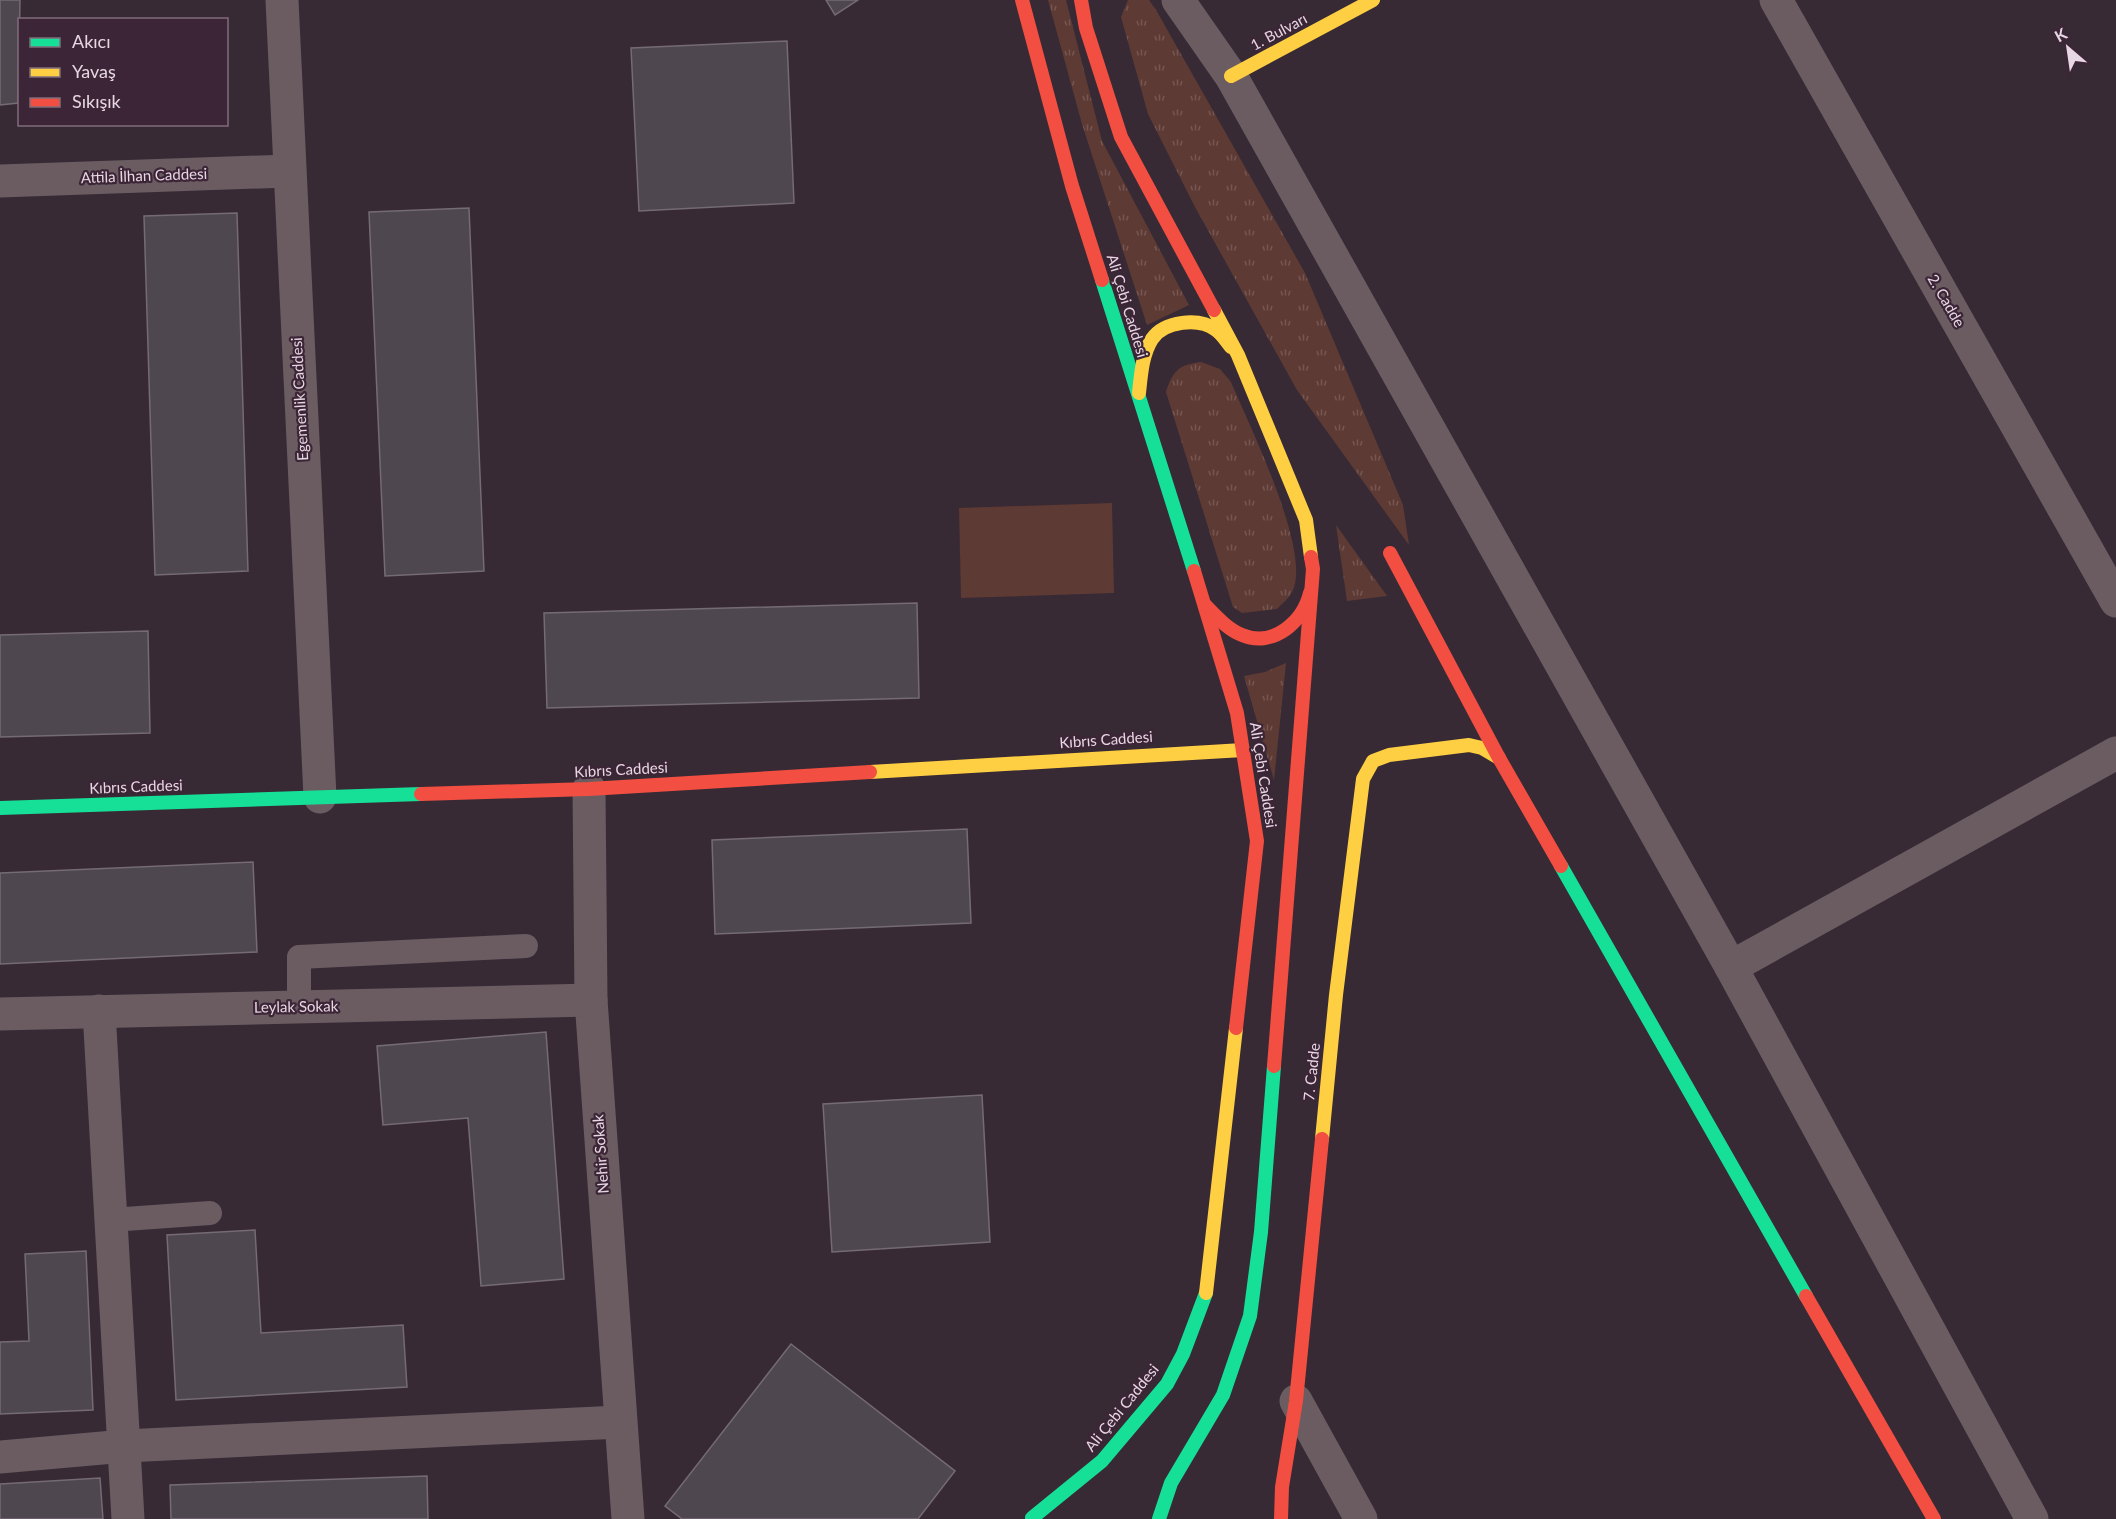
<svg xmlns="http://www.w3.org/2000/svg" width="2116" height="1519" viewBox="0 0 2116 1519" font-family="Lato,sans-serif">
<style>
.grass{fill:url(#grass-tufts)}
.pitch{fill:#5e3a34}
.building{fill:#4f4750;stroke:#746b75;stroke-width:1.5}
.lines{fill:none;stroke-linecap:round;stroke-linejoin:round}
.lane{stroke:#6a5c61;stroke-width:24}
.street{stroke:#6a5c61;stroke-width:33}
.fast{stroke:#16e098;stroke-width:14}
.slow{stroke:#ffcf43;stroke-width:14}
.jam{stroke:#f24e42;stroke-width:14}
.labels{text-anchor:middle;stroke-width:4.5;stroke-linejoin:round;paint-order:stroke}
.street-label{font-size:15px;fill:#e6d7e2;stroke:#3c2537}
</style>
<defs>
<pattern id="grass-tufts" width="24" height="20" patternUnits="userSpaceOnUse" patternTransform="scale(1.5)"><rect width="24" height="20" fill="#5e3a34"/><path d="M3 7l-1-3M5 7V3M7 7l1-3M15 17l-1-3M17 17v-4M19 17l1-3" fill="none" stroke="#755651"/></pattern>
</defs>
<rect width="100%" height="100%" fill="#372a34"/>
<g class="grass">
<polygon points="1048,0 1066,0 1102,141 1189,305 1147,325 1082,124"/>
<polygon points="1128,0 1149,0 1156,10 1305,273 1403,505 1409,545 1297,390 1195,207 1148,114 1121,17"/>
<path d="M1201 362 1220 369 1231 382C1248 423 1313 553 1292 592 1289 598 1282 604 1277 609L1242 613 1233 607 1166 392C1173 370 1179 365 1201 362Z"/>
<polygon points="1336,525 1387,596 1347,601"/>
<polygon points="1286,663 1274,780 1244,676 1265,672"/>
</g>
<polygon class="pitch" points="1112,503 1114,593 961,598 959,508"/>
<g class="building">
<polygon points="0,0 20,0 18,103 0,105"/>
<polygon points="826,0 858,0 835,15"/>
<polygon points="787,41 794,203 639,211 631,48"/>
<polygon points="469,208 484,571 385,576 369,212"/>
<polygon points="237,213 248,571 155,575 144,216"/>
<polygon points="917,603 919,698 547,708 544,613"/>
<polygon points="148,631 150,733 0,737 0,635"/>
<polygon points="967,829 971,923 715,934 712,840"/>
<polygon points="253,862 257,952 0,964 0,873"/>
<polygon points="546,1032 564,1279 481,1286 468,1118 383,1125 377,1046"/>
<polygon points="982,1095 990,1242 832,1252 823,1104"/>
<polygon points="255,1230 261,1333 403,1325 407,1387 176,1400 167,1235"/>
<polygon points="86,1251 93,1410 0,1414 0,1342 29,1341 25,1254"/>
<polygon points="791,1344 955,1471 918,1519 682,1519 665,1506"/>
<polygon points="427,1476 428,1519 171,1519 170,1485"/>
<polygon points="100,1478 103,1519 0,1519 0,1484"/>
</g>
<g class="lines">
<g class="lane">
<polyline points="299,1007 299,957 526,946"/>
<polyline points="111,1220 210,1213"/>
</g>
<g class="street">
<polyline points="282,0 320,797"/>
<polyline points="1178,0 1231,76 1731,967 2032,1519"/>
<polyline points="1776,0 2116,601"/>
<polyline points="0,181 288,171"/>
<polyline points="589,789 591,1000 628,1519"/>
<polyline points="1731,967 2116,753"/>
<polyline points="99,1011 128,1519"/>
<polyline points="0,1014 591,1000"/>
<polyline points="1296,1401 1361,1519"/>
<polyline points="0,1457 125,1446 619,1422"/>
</g>
<g class="fast">
<polyline points="1102,280 1194,571"/>
<polyline points="0,808 421,794"/>
<polyline points="1561,866 1806,1296"/>
<polyline points="1032,1518 1102,1461 1167,1384 1183,1354 1206,1293"/>
<polyline points="1159,1519 1171,1483 1223,1395 1250,1316 1261,1232 1274,1066"/>
</g>
<g class="slow">
<polyline points="1231,76 1373,0"/>
<polyline points="1214,310 1238,355 1306,520 1311,557"/>
<path d="M1139 393C1141 375 1142 355 1152 339 1164 321 1199 317 1216 330 1222 334 1226 341 1231 347"/>
<polyline points="870,772 1243,750"/>
<polyline points="1322,1139 1336,995 1363,779 1373,761 1389,755 1469,745 1482,748 1499,758"/>
<polyline points="1206,1293 1236,1028"/>
</g>
<g class="jam">
<polyline points="1022,0 1072,186 1102,280"/>
<polyline points="1081,0 1086,28 1121,137 1214,310"/>
<polyline points="1390,553 1499,758 1561,866"/>
<polyline points="1194,571 1237,713 1257,841 1236,1028"/>
<path d="M1205 605C1216 616 1227 629 1242 635 1273 648 1303 622 1310 593"/>
<polyline points="421,794 589,789 870,772"/>
<polyline points="1274,1066 1313,569 1311,557"/>
<polyline points="1806,1296 1934,1519"/>
<polyline points="1281,1519 1282,1487 1296,1401 1322,1139"/>
</g>
</g>
<g class="labels">
<g class="street-label">
<text transform="translate(1279 32) rotate(-28)" y="5">1. Bulvarı</text>
<text transform="translate(144 176) rotate(-2)" y="5">Attila İlhan Caddesi</text>
<text transform="translate(1946 301) rotate(60)" y="5">2. Cadde</text>
<text transform="translate(1127 306) rotate(73)" y="5">Ali Çebi Caddesi</text>
<text transform="translate(300 399) rotate(-93)" y="5">Egemenlik Caddesi</text>
<text transform="translate(1106 740) rotate(-4)" y="5">Kıbrıs Caddesi</text>
<text transform="translate(621 770) rotate(-3)" y="5">Kıbrıs Caddesi</text>
<text transform="translate(1263 775) rotate(81)" y="5">Ali Çebi Caddesi</text>
<text transform="translate(136 787) rotate(-2)" y="5">Kıbrıs Caddesi</text>
<text transform="translate(296 1007) rotate(-1)" y="5">Leylak Sokak</text>
<text transform="translate(1312 1072) rotate(-84)" y="5">7. Cadde</text>
<text transform="translate(601 1154) rotate(-94)" y="5">Nehir Sokak</text>
<text transform="translate(1122 1408) rotate(-51)" y="5">Ali Çebi Caddesi</text>
</g>
</g>
<rect x="18" y="18" width="210" height="108" fill="#3c2537" stroke="#806c7b" stroke-width="1.5"/>
<rect x="30" y="38" width="30" height="9" fill="#16e098" stroke="#806c7b" stroke-width="1.5"/>
<text x="72" y="48" font-size="18" fill="#e6d7e2">Akıcı</text>
<rect x="30" y="68" width="30" height="9" fill="#ffcf43" stroke="#806c7b" stroke-width="1.5"/>
<text x="72" y="78" font-size="18" fill="#e6d7e2">Yavaş</text>
<rect x="30" y="98" width="30" height="9" fill="#f24e42" stroke="#806c7b" stroke-width="1.5"/>
<text x="72" y="108" font-size="18" fill="#e6d7e2">Sıkışık</text>
<g transform="translate(2068 48) rotate(331)" stroke="#3c2537" stroke-width="4.5" paint-order="stroke">
<path d="M0-4.5L10 22L0 15L-10 22Z" fill="#e6d7e2"/>
<text y="-9" font-size="16" font-weight="bold" text-anchor="middle" fill="#e6d7e2">K</text>
</g>
</svg>
